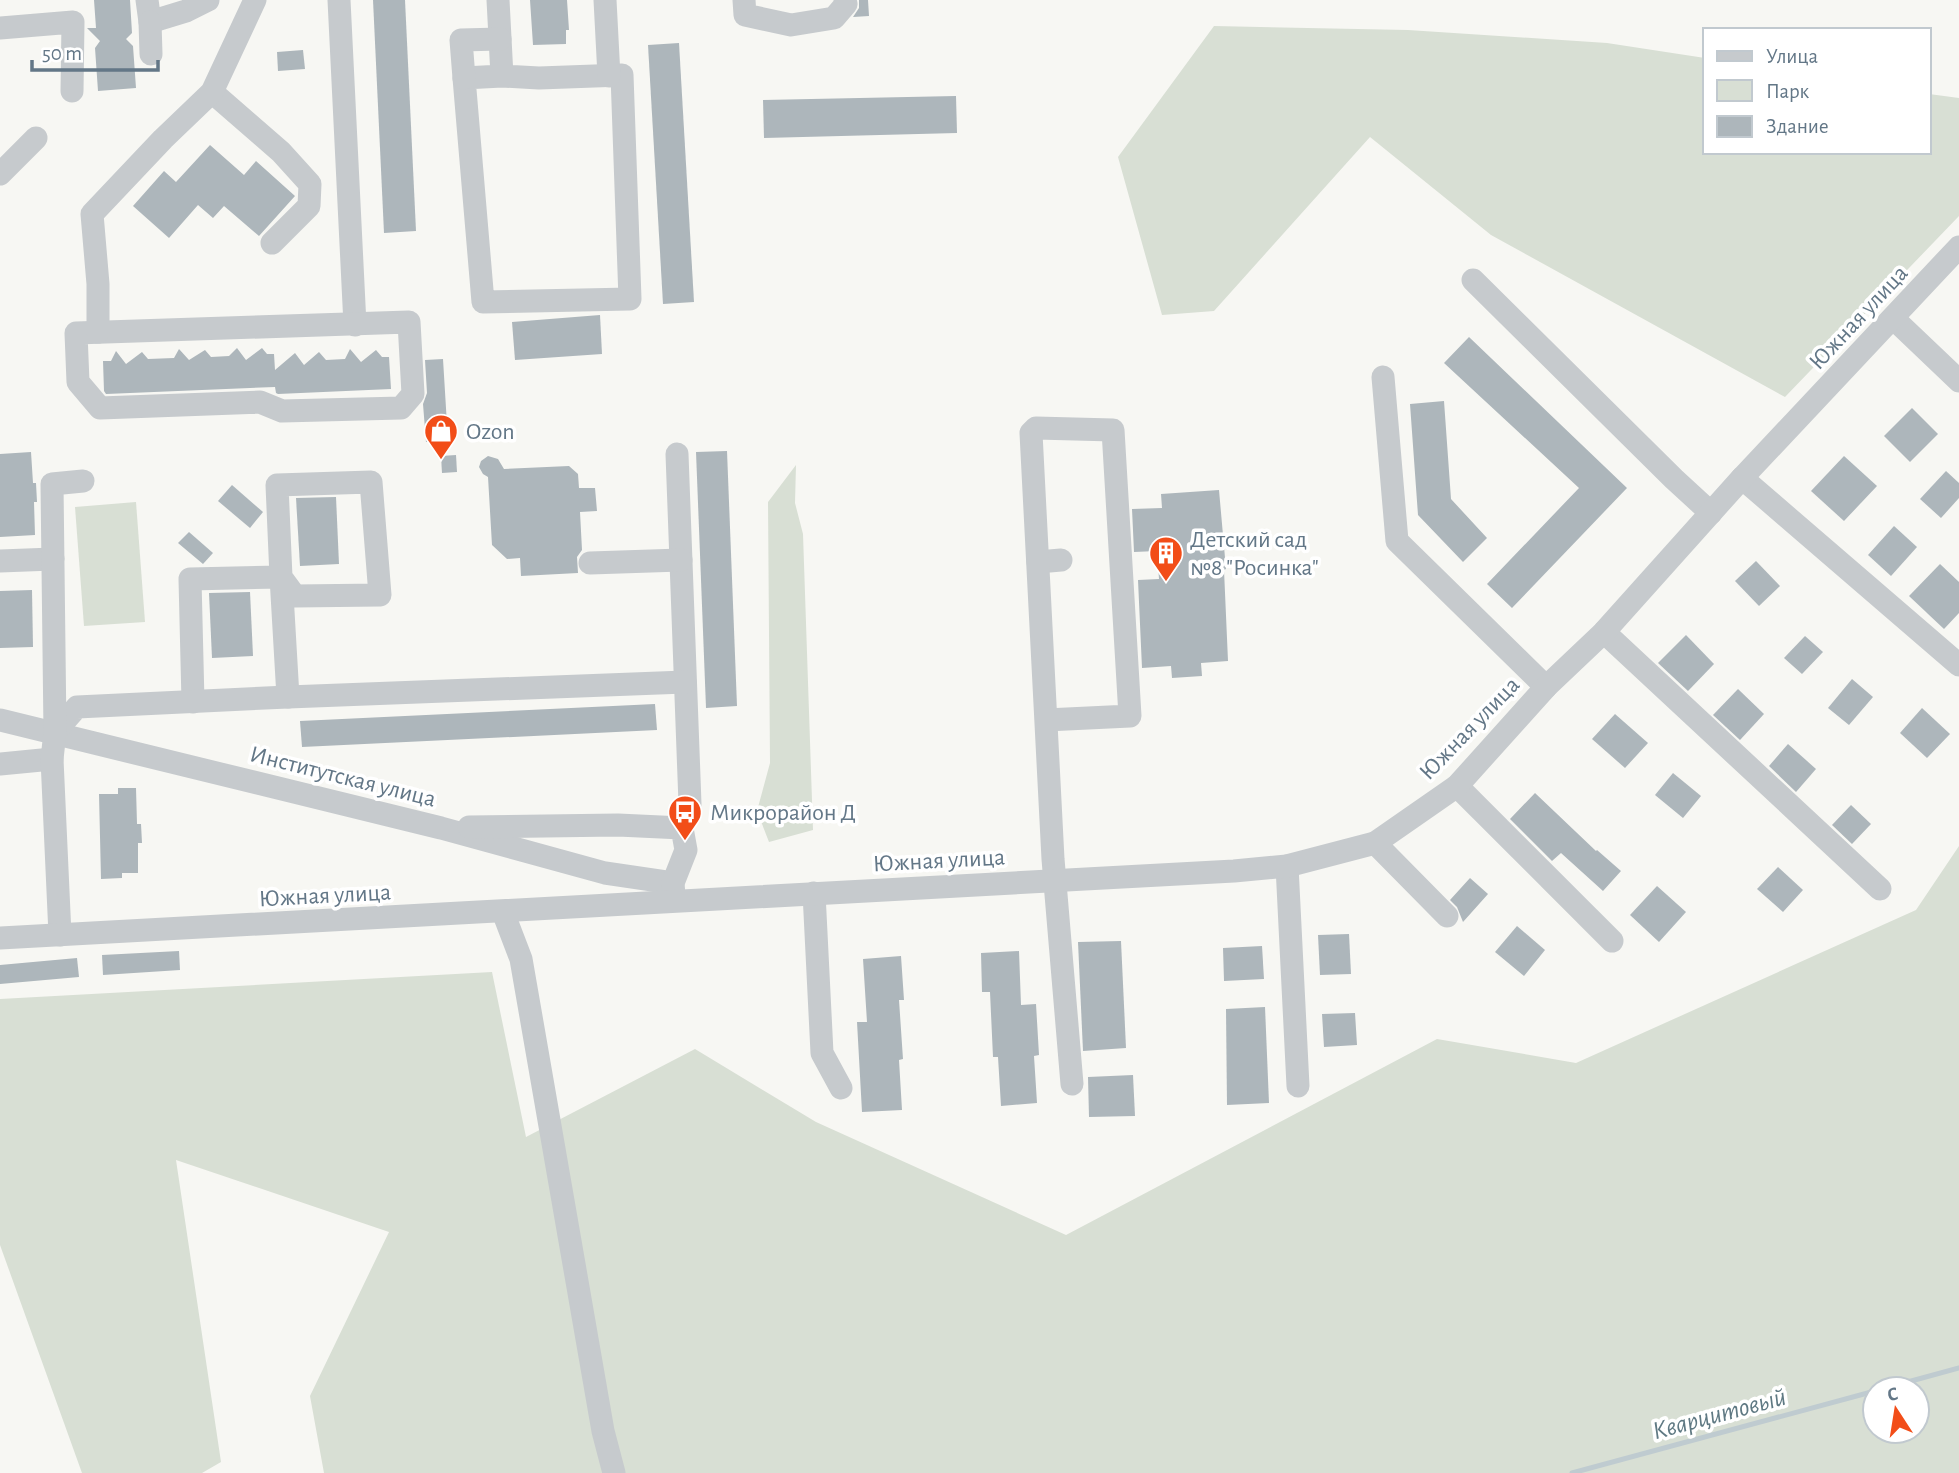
<svg xmlns="http://www.w3.org/2000/svg" width="1959" height="1473" viewBox="0 0 1959 1473" font-family="'Alegreya Sans',sans-serif">
<style>
.green{fill:#d8dfd4;fill-rule:evenodd}
.lines{fill:none;stroke-linecap:round;stroke-linejoin:round}
.stream{stroke:#bfcbd0;stroke-width:5}
.building{fill:#adb6bb}
.minor{stroke:#c6cacd;stroke-width:23}
.labels{text-anchor:middle;stroke-width:7;stroke-linejoin:round;paint-order:stroke}
.street-label{font-size:24px;fill:#637787;stroke:#fff}
.poi-label{font-size:24px;fill:#637787;stroke:#fff;text-anchor:start}
.water-label{font-size:26px;font-style:italic;fill:#5f7983;stroke:#fff}
</style>
<rect width="100%" height="100%" fill="#f7f7f3"/>
<g class="green">
<polygon points="1214,26 1408,30 1607,43 1705,58 1705,152 1929,152 1929,94 1959,98 1959,216 1785,397 1491,235 1370,137 1214,311 1162,315 1118,157"/>
<polygon points="796,465 795,503 803,534 813,830 769,842 757,811 770,763 768,502"/>
<polygon points="136,502 145,622 84,626 75,507"/>
<path d="M1959 846V1473H324L310 1396 389 1232 176 1160 221 1462 202 1473H82L0 1245V999L492 972 526 1137 695 1049 816 1122 1066 1235 1437 1039 1576 1063 1916 910ZM1875 1389H1917V1431H1875Z"/>
</g>
<g class="lines">
<g class="stream">
<polyline points="1882,1389 1959,1368"/>
<polyline points="1572,1473 1875,1391"/>
</g>
</g>
<g class="building">
<polygon points="94,0 130,0 132,33 126,39 133,46 136,88 98,91 95,48 100,41 87,28 96,28"/>
<polygon points="373,0 405,0 416,231 384,233"/>
<polygon points="530,0 567,0 569,30 566,30 566,44 533,45"/>
<polygon points="859,0 868,0 869,16 853,17 859,8"/>
<polygon points="679,43 694,302 663,304 648,45"/>
<polygon points="303,50 305,69 278,71 277,52"/>
<polygon points="956,96 957,133 764,138 763,100"/>
<polygon points="210,145 244,175 256,161 295,196 259,236 224,206 213,218 198,205 169,238 133,206 164,171 176,182"/>
<polygon points="600,315 602,354 515,360 512,322"/>
<polygon points="1469,337 1627,488 1512,608 1487,584 1579,488 1444,363"/>
<polygon points="237,348 246,360 262,348 267,354 274,354 275,370 295,353 304,365 319,352 326,360 345,359 350,349 361,362 376,350 382,357 389,357 391,389 278,394 276,393 275,387 106,394 104,391 103,361 111,361 116,351 126,364 142,352 148,359 174,358 179,349 189,360 205,350 211,357 229,356"/>
<polygon points="443,359 448,441 426,442 423,404 427,393 425,360"/>
<polygon points="1444,401 1451,499 1487,538 1463,562 1418,515 1410,404"/>
<polygon points="1912,408 1938,434 1910,462 1884,436"/>
<polygon points="727,451 737,706 706,708 696,452"/>
<polygon points="31,452 33,483 36,483 37,502 34,502 35,535 0,537 0,454"/>
<polygon points="456,455 457,472 442,473 441,456"/>
<polygon points="488,456 498,459 504,469 569,466 578,474 579,488 595,488 597,511 580,512 582,550 577,557 578,573 521,576 520,558 507,559 492,545 488,477 483,474 479,467 481,461"/>
<polygon points="1844,456 1877,486 1844,521 1811,491"/>
<polygon points="1946,471 1959,483 1959,498 1941,518 1920,499"/>
<polygon points="232,485 263,512 250,528 218,501"/>
<polygon points="1219,490 1226,569 1224,570 1228,661 1201,663 1202,676 1172,678 1171,666 1142,668 1138,580 1159,579 1157,551 1134,552 1132,509 1162,508 1161,494"/>
<polygon points="336,497 339,564 300,566 296,498"/>
<polygon points="1894,526 1917,547 1891,576 1868,555"/>
<polygon points="189,532 213,553 203,564 178,543"/>
<polygon points="1756,561 1780,586 1759,606 1735,581"/>
<polygon points="1940,564 1959,582 1959,613 1944,629 1909,596"/>
<polygon points="32,590 33,647 0,648 0,591"/>
<polygon points="250,592 253,656 212,658 209,593"/>
<polygon points="1686,635 1714,664 1688,691 1658,663"/>
<polygon points="1805,636 1823,652 1802,674 1784,658"/>
<polygon points="1852,679 1873,697 1849,725 1828,708"/>
<polygon points="1738,689 1764,714 1740,740 1713,715"/>
<polygon points="655,704 657,730 302,747 300,721"/>
<polygon points="1922,708 1950,734 1927,758 1900,733"/>
<polygon points="1615,714 1648,743 1625,768 1592,739"/>
<polygon points="1788,744 1816,769 1796,792 1769,766"/>
<polygon points="1673,773 1701,796 1683,818 1655,795"/>
<polygon points="118,788 136,788 137,824 141,824 142,843 138,843 138,873 122,873 122,878 101,879 99,794 118,794"/>
<polygon points="1535,793 1596,851 1597,850 1621,871 1603,891 1561,853 1552,861 1510,819"/>
<polygon points="1851,805 1871,824 1852,844 1832,825"/>
<polygon points="1778,867 1803,890 1783,912 1757,889"/>
<polygon points="1470,878 1488,894 1463,922 1457,907 1450,900"/>
<polygon points="1657,886 1686,912 1659,942 1630,915"/>
<polygon points="1517,926 1545,950 1524,976 1495,952"/>
<polygon points="1349,934 1351,974 1320,975 1318,935"/>
<polygon points="1121,941 1126,1048 1083,1051 1078,942"/>
<polygon points="1262,946 1264,979 1224,981 1223,948"/>
<polygon points="179,951 180,970 103,975 102,955"/>
<polygon points="1019,951 1021,1005 1036,1004 1039,1055 1034,1056 1037,1103 1001,1106 998,1057 993,1057 990,992 982,992 981,953"/>
<polygon points="901,956 904,1000 899,1000 903,1059 899,1060 902,1110 862,1112 857,1022 867,1022 863,959"/>
<polygon points="77,958 79,977 0,984 0,965"/>
<polygon points="1265,1007 1269,1103 1227,1105 1226,1009"/>
<polygon points="1355,1013 1357,1045 1324,1047 1322,1014"/>
<polygon points="1133,1075 1135,1116 1089,1117 1088,1077"/>
</g>
<g class="lines">
<g class="minor">
<polyline points="147,0 150,22 186,11 208,0"/>
<polyline points="339,0 355,325"/>
<polyline points="498,0 502,76 464,78 483,302 630,299 622,75 539,78 502,76"/>
<polyline points="605,0 609,76"/>
<polyline points="744,0 745,15 791,25 834,18 846,4 845,0"/>
<polyline points="150,22 151,54"/>
<polyline points="0,28 73,22 72,91"/>
<polyline points="464,78 461,40 500,39"/>
<polyline points="212,92 281,152 310,184 309,206 272,243"/>
<polyline points="0,174 36,138"/>
<polyline points="1473,280 1674,479 1711,513"/>
<polyline points="1894,319 1959,381"/>
<polygon points="409,322 413,394 401,408 282,411 260,402 100,408 78,382 76,333"/>
<polyline points="98,332 98,284 92,214 163,139 212,92 255,0"/>
<polyline points="1383,377 1397,541 1546,687"/>
<polyline points="677,454 690,804 682,828"/>
<polyline points="1742,478 1959,665"/>
<polyline points="0,561 53,559"/>
<polyline points="1038,562 1061,560"/>
<polyline points="590,563 681,560"/>
<polyline points="1604,632 1880,889"/>
<polyline points="193,702 190,579 281,577 277,485 371,482 380,595 295,596 281,577 288,697"/>
<polyline points="0,720 441,828 605,873 673,883"/>
<polyline points="1046,720 1130,716 1113,430 1036,428 1031,433 1053,859 1072,1084"/>
<polyline points="55,732 77,707 288,697 685,682"/>
<polyline points="0,764 52,759"/>
<polyline points="1457,786 1612,941"/>
<polyline points="469,827 618,825 682,828 686,850 673,883 674,896"/>
<polyline points="1375,843 1447,916"/>
<polyline points="1287,866 1298,1086"/>
<polyline points="814,893 822,1053 841,1088"/>
<polyline points="503,912 521,959 603,1431 614,1473"/>
<polyline points="60,935 52,759 55,732 52,484 83,481"/>
<polyline points="0,938 1234,871 1287,866 1375,843 1457,786 1546,687 1604,632 1742,478 1959,247"/>
</g>
</g>
<defs>
<g id="shop-pin" transform="scale(1.75)"><path d="M0 17L-7.5 6A9.5 9.5 0 1 1 7.5 6Z" fill="#f24d18" stroke="#fff"/><path d="M-5-2.5h2.3a2.7 3.5 0 0 1 5.4 0H5L5.5 6h-11ZM-1.5-2.5h3a1.5 2.3 0 0 0-3 0Z" fill="#fff"/></g>
<g id="building-pin" transform="scale(1.75)"><path d="M0 17L-7.5 6A9.5 9.5 0 1 1 7.5 6Z" fill="#f24d18" stroke="#fff"/><path d="M-4-6H4V6H1V3H-1V6H-4ZM-2.5-4.3h1.7v1.8h-1.7ZM.8-4.3h1.7v1.8H.8ZM-2.5-1h1.7V.8h-1.7ZM.8-1h1.7V.8H.8Z" fill="#fff"/></g>
<g id="bus-pin" transform="scale(1.75)"><path d="M0 17L-7.5 6A9.5 9.5 0 1 1 7.5 6Z" fill="#f24d18" stroke="#fff"/><path d="M-5-6H5V4H4V6H2V4H-2V6H-4V4H-5ZM-3.5-4V0h7V-4ZM-3.5 1.2v1.5H-2V1.2ZM2 1.2v1.5H3.5V1.2Z" fill="#fff"/></g>
</defs>
<g fill-rule="evenodd">
<use href="#shop-pin" x="441" y="431"/>
<use href="#building-pin" x="1166" y="553"/>
<use href="#bus-pin" x="685" y="812"/>
</g>
<g class="labels">
<g class="street-label">
<text transform="translate(1858 317) rotate(-47)" y="8">Южная улица</text>
<text transform="translate(1469 728) rotate(-46)" y="8">Южная улица</text>
<text transform="translate(343 776) rotate(14)" y="8">Институтская улица</text>
<text transform="translate(939 860) rotate(-3)" y="8">Южная улица</text>
<text transform="translate(325 895) rotate(-3)" y="8">Южная улица</text>
</g>
<g class="poi-label">
<text x="466" y="439">Ozon</text>
<text x="1190" y="547">Детский сад<tspan x="1190" dy="28">№8 "Росинка"</tspan></text>
<text x="710" y="820">Микрорайон Д</text>
</g>
<g class="water-label">
<text transform="translate(1719 1413) rotate(-15)" y="9">Кварцитовый</text>
</g>
</g>
<rect x="1703" y="28" width="228" height="126" fill="#ffffff" stroke="#c1c9cf" stroke-width="2"/>
<rect x="1717" y="51" width="35" height="10" fill="#c6cacd" stroke="#c1c9cf" stroke-width="2"/>
<text x="1766" y="63" font-size="21" fill="#637787">Улица</text>
<rect x="1717" y="80" width="35" height="21" fill="#d8dfd4" stroke="#c1c9cf" stroke-width="2"/>
<text x="1766" y="98" font-size="21" fill="#637787">Парк</text>
<rect x="1717" y="116" width="35" height="21" fill="#adb6bb" stroke="#c1c9cf" stroke-width="2"/>
<text x="1766" y="133" font-size="21" fill="#637787">Здание</text>
<g transform="translate(1896 1410) rotate(348)"><circle r="33" fill="#ffffff" stroke="#c1c9cf" stroke-width="2"/>
<path d="M0-5L12 26L0 18L-12 26Z" fill="#f24d18"/>
<text y="-10" font-size="19" font-weight="bold" text-anchor="middle" fill="#637787">С</text>
</g>
<path d="M32 60v10h126v-10" fill="none" stroke="#637787" stroke-width="3.5"/>
<text x="42" y="60" font-size="21" fill="#637787" stroke="#ffffff" stroke-width="5" paint-order="stroke">50 m</text>
</svg>
